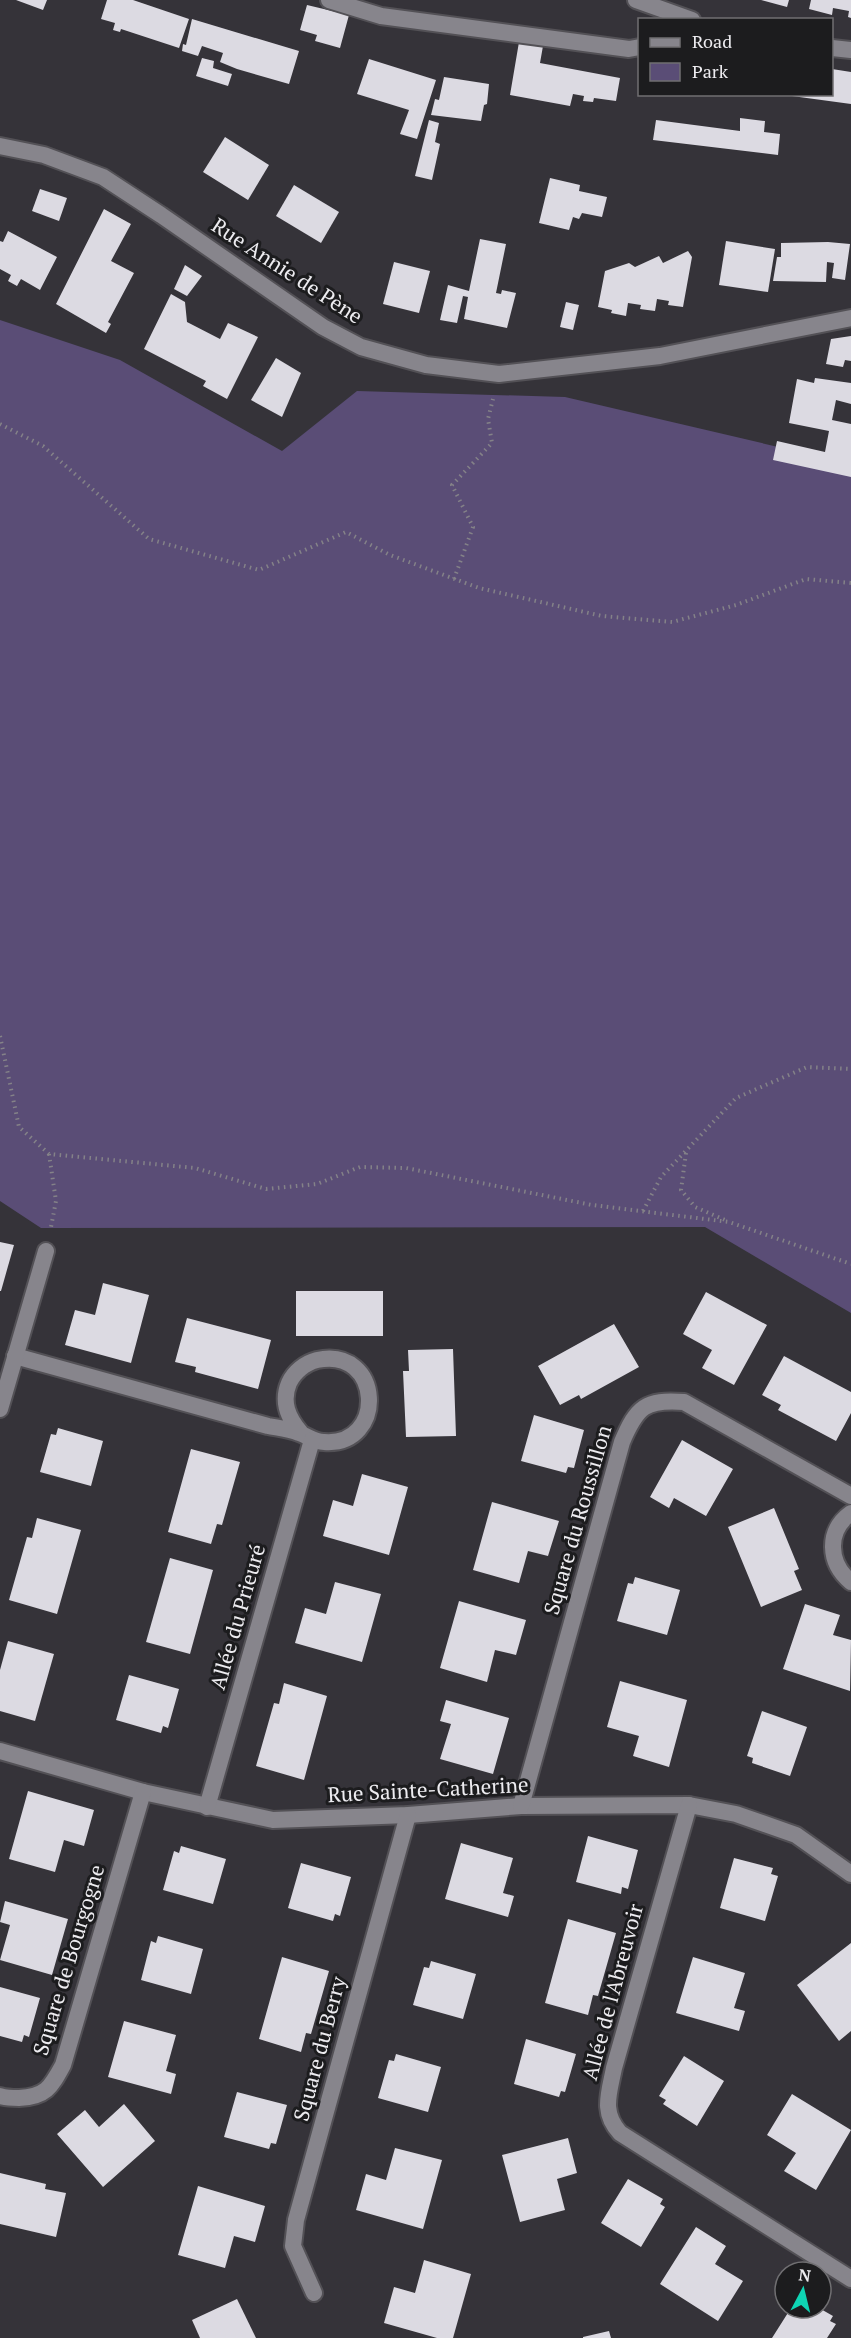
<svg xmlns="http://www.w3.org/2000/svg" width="851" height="2338" viewBox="0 0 851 2338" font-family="'PT Serif',serif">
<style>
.green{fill:#5a4d76}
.building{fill:#dcdae2}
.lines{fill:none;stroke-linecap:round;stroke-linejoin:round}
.minor-casing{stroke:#535156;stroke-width:20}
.tertiary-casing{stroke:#535156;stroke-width:20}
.path{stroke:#848288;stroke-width:4;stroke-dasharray:1.5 4.5;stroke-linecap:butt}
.minor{stroke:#87858c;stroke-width:16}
.tertiary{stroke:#87858c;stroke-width:16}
.labels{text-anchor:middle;stroke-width:6;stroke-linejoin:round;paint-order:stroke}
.street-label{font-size:21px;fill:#edecf0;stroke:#1c1c1e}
</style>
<rect width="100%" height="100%" fill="#353339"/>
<polygon class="green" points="0,320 120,360 282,451 357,391 565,397 851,464 851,1313 705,1227 41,1228 0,1201"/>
<g class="building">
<polygon points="16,0 47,0 43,10"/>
<polygon points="107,0 133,0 189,19 179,48 121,29 120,32 113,30 115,23 101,19"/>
<polygon points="761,0 789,0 787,7"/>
<polygon points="811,0 851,0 851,18 848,17 849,11 833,8 832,15 809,9"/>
<polygon points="307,5 349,15 340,48 315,41 317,35 300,30"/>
<polygon points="192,19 299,51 289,84 237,69 220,62 223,53 202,46 198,56 182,51 183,44 186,45"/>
<polygon points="519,42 543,46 540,63 620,78 616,101 594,98 593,102 583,101 584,96 573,94 570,106 510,95"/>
<polygon points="202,58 214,61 213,68 232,74 228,86 196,76"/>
<polygon points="369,59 436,80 417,139 400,134 409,110 357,94"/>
<polygon points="832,69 851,72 851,104 792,96 832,94"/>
<polygon points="444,77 489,84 487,104 484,105 481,121 431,115 435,99 439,100"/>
<polygon points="740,118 765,121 764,132 780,134 778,155 653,140 656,120 740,131"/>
<polygon points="429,120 439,123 435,142 440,144 432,180 415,176"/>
<polygon points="225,137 269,165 248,200 203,172"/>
<polygon points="550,178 580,185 579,191 607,197 602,217 582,213 579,219 573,217 569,230 539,223"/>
<polygon points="294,185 339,212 321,243 276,216"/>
<polygon points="40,189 67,198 59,221 32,211"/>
<polygon points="104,209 131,224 111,261 134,273 108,322 111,324 106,333 56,304"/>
<polygon points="8,231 57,257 40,290 21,279 17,286 8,281 11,275 0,269 0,241 3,242"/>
<polygon points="480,239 506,244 496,293 501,294 502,290 516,293 507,328 464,319 468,297 463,296 457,323 440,320 448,285 469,291"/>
<polygon points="726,241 775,249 768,292 719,285"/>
<polygon points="828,242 850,244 845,280 832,278 834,263 827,262 826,282 773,281 777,257 781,257 781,243"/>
<polygon points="688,251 692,257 683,307 668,305 669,301 657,299 655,311 640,309 641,305 628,303 626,316 611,313 612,310 598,307 605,271 629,263 635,267 659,256 663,263"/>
<polygon points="394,262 430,271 419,313 383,304"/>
<polygon points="185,265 202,276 187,296 174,289"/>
<polygon points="171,294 185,302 187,322 220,339 228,323 258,337 227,399 203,386 206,381 144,349"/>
<polygon points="566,302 579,305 573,330 560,327"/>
<polygon points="851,336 851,361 845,360 843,367 826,364 831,339"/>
<polygon points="276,358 301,373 282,417 251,400"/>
<polygon points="815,378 851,383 851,404 836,400 832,420 851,424 851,477 773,460 777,441 825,452 829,431 789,423 797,379 814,383"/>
<polygon points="0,1242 14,1245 1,1291 0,1291"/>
<polygon points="103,1283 149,1295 131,1363 65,1345 75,1310 95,1315"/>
<rect x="296" y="1291" width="87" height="45"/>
<polygon points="706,1292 767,1325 734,1385 702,1368 712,1350 683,1334"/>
<polygon points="187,1318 271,1340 258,1389 195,1372 196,1367 175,1362"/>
<polygon points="614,1324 639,1367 581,1399 579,1395 560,1405 538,1366"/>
<polygon points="453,1349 456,1436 406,1437 403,1371 409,1371 408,1350"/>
<polygon points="784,1356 851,1392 851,1413 836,1441 778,1410 781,1405 762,1395"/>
<polygon points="534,1415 584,1430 574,1468 568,1467 566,1473 521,1461"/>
<polygon points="58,1428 103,1441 91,1486 40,1472 51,1434 56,1435"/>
<polygon points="682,1440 733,1469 706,1516 674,1498 669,1508 650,1497"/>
<polygon points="191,1449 240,1462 222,1525 217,1524 211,1544 168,1532"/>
<polygon points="362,1474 408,1487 389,1555 323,1536 333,1500 353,1506"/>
<polygon points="492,1502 559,1521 548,1556 528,1551 519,1583 473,1570"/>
<polygon points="774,1508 799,1569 794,1571 802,1590 761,1607 728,1527"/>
<polygon points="37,1518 81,1530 57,1614 9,1600 27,1537 32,1538"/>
<polygon points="170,1558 213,1570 190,1654 146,1642"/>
<polygon points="635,1577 680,1590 667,1635 617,1621 628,1583 633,1584"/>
<polygon points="335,1582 381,1594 362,1662 295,1643 305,1608 326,1614"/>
<polygon points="459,1601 526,1620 516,1655 495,1650 487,1682 440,1668"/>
<polygon points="805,1604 840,1615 833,1635 851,1640 850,1691 783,1669"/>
<polygon points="8,1641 54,1654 35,1721 0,1711 0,1670"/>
<polygon points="129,1675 179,1689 168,1728 163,1726 161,1733 116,1720"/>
<polygon points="620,1681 687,1700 669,1767 633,1756 639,1736 607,1727"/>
<polygon points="284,1683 327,1696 304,1780 256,1766 274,1703 279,1704"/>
<polygon points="446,1700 509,1718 493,1774 440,1759 451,1724 440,1721"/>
<polygon points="762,1711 807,1727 790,1776 752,1763 753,1758 747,1756"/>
<polygon points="28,1791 94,1810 84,1846 64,1840 55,1872 9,1859"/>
<polygon points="588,1836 638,1850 628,1889 622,1887 621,1894 576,1882"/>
<polygon points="461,1843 513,1858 503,1893 514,1896 508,1917 445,1899"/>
<polygon points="181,1846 226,1859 213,1904 163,1890 174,1851 179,1853"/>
<polygon points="734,1858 773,1868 771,1874 778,1876 765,1921 720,1908"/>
<polygon points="301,1863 351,1877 340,1916 335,1914 333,1921 288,1908"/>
<polygon points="5,1901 68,1919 52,1975 0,1960 10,1925 0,1922"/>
<polygon points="568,1919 616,1933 598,1996 593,1995 588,2015 545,2003"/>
<polygon points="158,1936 203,1949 191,1994 141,1980 151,1941 156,1943"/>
<polygon points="851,1943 851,2031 839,2041 797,1985"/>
<polygon points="282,1957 329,1971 311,2034 306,2033 301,2052 259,2039"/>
<polygon points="693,1957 745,1973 734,2008 745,2011 739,2031 676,2013"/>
<polygon points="431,1961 476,1974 463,2019 413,2005 424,1967 429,1968"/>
<polygon points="0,1987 40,1998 29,2037 24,2035 22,2042 0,2036"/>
<polygon points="124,2021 176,2035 166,2071 176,2074 171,2094 108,2077"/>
<polygon points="526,2039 576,2054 565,2092 561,2091 559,2097 514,2084"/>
<polygon points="396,2054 441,2067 428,2112 378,2098 389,2060 394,2061"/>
<polygon points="684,2056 724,2081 697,2126 663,2104 666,2100 659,2096"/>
<polygon points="237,2092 287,2105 276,2144 271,2143 269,2149 224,2137"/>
<polygon points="792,2094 851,2130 816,2190 784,2171 796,2153 767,2135"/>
<polygon points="124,2104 155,2141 103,2187 57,2134 85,2110 99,2127"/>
<polygon points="568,2138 577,2173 557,2179 565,2210 520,2222 502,2155"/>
<polygon points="395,2148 442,2160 423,2229 356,2210 366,2174 386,2180"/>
<polygon points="0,2173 46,2184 45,2189 66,2193 56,2237 0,2224"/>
<polygon points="628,2179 663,2199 660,2204 665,2207 641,2247 601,2223"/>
<polygon points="198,2186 265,2206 255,2242 234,2236 225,2268 178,2255"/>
<polygon points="696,2227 726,2246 715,2264 743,2281 718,2321 660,2284"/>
<polygon points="424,2260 471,2274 453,2338 437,2338 384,2323 394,2287 415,2293"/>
<polygon points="237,2299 256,2338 200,2338 192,2320"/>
<polygon points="791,2308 819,2308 833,2316 830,2321 836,2324 827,2338 772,2338"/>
<polygon points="609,2331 611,2338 583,2338 583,2337"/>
</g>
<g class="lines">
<g class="minor-casing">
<g id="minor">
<polyline points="329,0 381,16 629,49 640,47"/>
<path d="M15 1356 268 1426C278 1428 289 1429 299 1433 308 1436 314 1442 324 1442 387 1447 383 1346 317 1360 305 1363 294 1372 289 1383 281 1402 288 1418 301 1433"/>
<polyline points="0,1409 46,1251"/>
<path d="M851 1513C826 1531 828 1563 851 1582"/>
<polyline points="0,1751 143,1792 273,1820 408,1815 521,1806 689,1805 736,1814 796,1835 851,1874"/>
<path d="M689 1805 614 2068C609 2094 601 2112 620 2133L851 2279"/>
<path d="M521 1806 622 1442C637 1407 645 1399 684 1402L851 1496"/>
<polyline points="207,1807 312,1440"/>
<path d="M0 2096C6 2098 13 2098 19 2098 46 2097 51 2087 63 2065L143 1792"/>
<polyline points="314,2293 293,2246 296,2220 408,1815"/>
</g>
</g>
<g class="tertiary-casing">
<g id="tertiary">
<polyline points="636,0 692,20"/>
<polyline points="832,48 851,50"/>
<polyline points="0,146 44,155 103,177 161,215 323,327 361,347 426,365 499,374 660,356 851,318"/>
</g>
</g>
<g class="path">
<polyline points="0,424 43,446 149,539 259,570 346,532 390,555 479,588 602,616 672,622 736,605 806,579 851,583"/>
<polyline points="454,579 473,527 452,485 492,443 488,419 493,399"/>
<polyline points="0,1036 19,1127 49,1154 195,1168 266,1189 317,1184 360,1167 406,1168 592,1205 729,1222 851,1264"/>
<polyline points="686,1153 681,1190 695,1207 725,1220"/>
<polyline points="49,1154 56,1201 51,1227"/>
<polyline points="643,1211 661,1177 736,1098 807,1067 851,1069"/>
</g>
<use href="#minor" class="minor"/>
<use href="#tertiary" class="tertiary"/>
</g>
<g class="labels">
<g class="street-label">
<text transform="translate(287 271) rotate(33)" y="7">Rue Annie de Pène</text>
<text transform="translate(578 1520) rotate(-74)" y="7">Square du Roussillon</text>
<text transform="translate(238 1617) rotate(-74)" y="7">Allée du Prieuré</text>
<text transform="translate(428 1790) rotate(-3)" y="7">Rue Sainte-Catherine</text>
<text transform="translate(69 1960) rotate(-73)" y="7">Square de Bourgogne</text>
<text transform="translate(613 1992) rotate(-75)" y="7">Allée de l'Abreuvoir</text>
<text transform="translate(320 2049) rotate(-75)" y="7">Square du Berry</text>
</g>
</g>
<rect x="638" y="18" width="195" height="78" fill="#1c1c1e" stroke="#706f72" stroke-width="1.5"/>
<rect x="650" y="38" width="30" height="9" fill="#87858c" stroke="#706f72" stroke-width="1.5"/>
<text x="692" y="48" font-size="18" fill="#edecf0">Road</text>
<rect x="650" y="63" width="30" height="18" fill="#5a4d76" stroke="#706f72" stroke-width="1.5"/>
<text x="692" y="78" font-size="18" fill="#edecf0">Park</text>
<g transform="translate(803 2290) rotate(7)"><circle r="28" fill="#1c1c1e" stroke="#706f72" stroke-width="1.5"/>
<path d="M0-4.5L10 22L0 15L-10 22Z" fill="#0ed5b4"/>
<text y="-9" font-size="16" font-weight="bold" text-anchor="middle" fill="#edecf0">N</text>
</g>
</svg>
